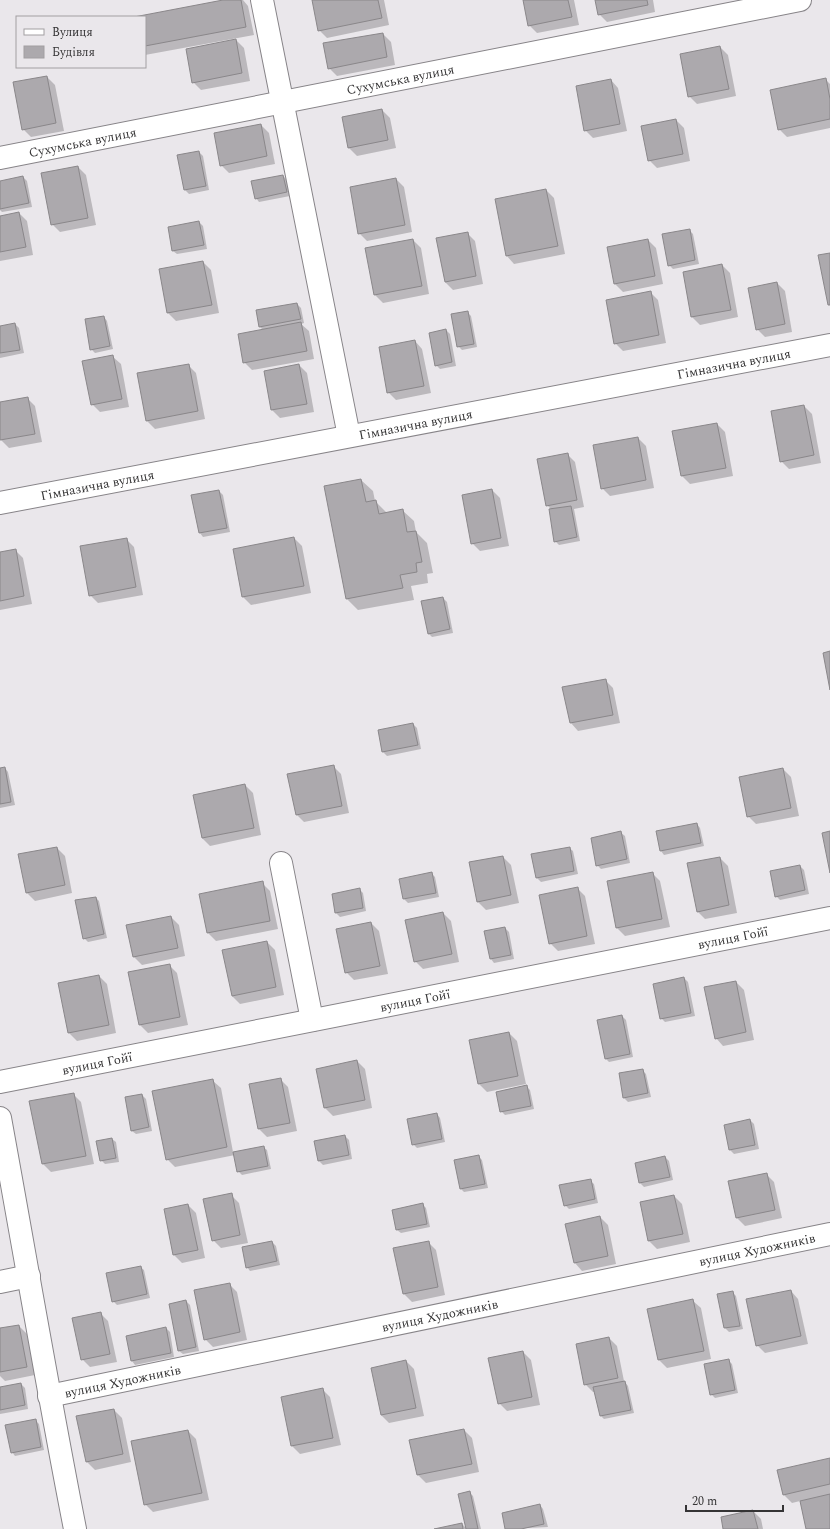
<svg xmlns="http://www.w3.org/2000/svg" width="830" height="1529" viewBox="0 0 830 1529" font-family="Spectral,serif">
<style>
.shadow{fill:#0003}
.building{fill:#aca9ad;stroke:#8a878a}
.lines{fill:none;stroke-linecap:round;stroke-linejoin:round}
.minor-casing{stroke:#878488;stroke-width:24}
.minor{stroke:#fff;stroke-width:22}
.labels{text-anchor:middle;stroke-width:3.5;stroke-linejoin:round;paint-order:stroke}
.street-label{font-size:13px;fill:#353435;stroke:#eae7eb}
</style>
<rect width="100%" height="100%" fill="#eae7eb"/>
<g class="shadow">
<polygon points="228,0 243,0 248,6 254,35 145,55 145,17 139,17"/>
<polygon points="313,0 384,0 389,25 327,38 319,30"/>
<polygon points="524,0 574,0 579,25 537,33 529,25"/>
<polygon points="596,0 653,0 655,12 607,22 599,14"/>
<polygon points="383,34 391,42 395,65 337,76 329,68"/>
<polygon points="236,40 244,48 250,81 201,90 193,82"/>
<polygon points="720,47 728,55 736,96 697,104 689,96"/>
<polygon points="47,77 55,85 64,131 31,137 23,129"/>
<polygon points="611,80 618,88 627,131 593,138 585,130"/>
<polygon points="826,80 830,84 830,128 787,137 779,129"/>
<polygon points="382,110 390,118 396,148 357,156 349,148 343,117"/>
<polygon points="676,120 684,128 690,161 657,168 649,160"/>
<polygon points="261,125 269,133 275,164 229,173 221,165"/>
<polygon points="199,152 203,156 209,190 189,194 185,190"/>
<polygon points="78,167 86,175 96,225 60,232 52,224"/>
<polygon points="283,176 287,180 290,196 259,202 256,198"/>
<polygon points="23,177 27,181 32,207 2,212 0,210 0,182"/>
<polygon points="396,179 404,187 412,232 367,241 359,233"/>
<polygon points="546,190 554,198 565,254 514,264 507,256 496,200"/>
<polygon points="19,213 27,221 33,255 0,261 0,217"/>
<polygon points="199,222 203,226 207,249 177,254 173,251"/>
<polygon points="689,230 693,234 699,264 673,269 669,265"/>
<polygon points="467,233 475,241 483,284 453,290 445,282"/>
<polygon points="413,240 421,248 429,294 383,303 375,295"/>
<polygon points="648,240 656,248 663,284 623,292 615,284 608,248"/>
<polygon points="203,262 211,270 219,313 176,321 168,313 160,270"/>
<polygon points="722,265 730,273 738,317 700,325 692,317 684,272"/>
<polygon points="777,283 785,291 792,332 765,337 757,329"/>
<polygon points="650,292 658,300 666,343 623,351 615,343"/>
<polygon points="297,304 301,308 304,323 301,324 309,331 314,359 252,370 244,362 263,330 260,327 257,311"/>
<polygon points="467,312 471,316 477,347 462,350 458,346"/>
<polygon points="104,317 107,321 113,349 95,353 91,349"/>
<polygon points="15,324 19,328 24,353 0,358 0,327"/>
<polygon points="446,330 450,334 456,366 440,369 436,365"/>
<polygon points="415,341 422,349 431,393 396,400 388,392"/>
<polygon points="113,357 121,364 129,407 100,412 92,404"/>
<polygon points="188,365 196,373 205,419 155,429 147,421"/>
<polygon points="299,365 307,373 314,412 280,418 272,410 265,371"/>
<polygon points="27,398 35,406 42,442 9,448 1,440 0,403"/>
<polygon points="804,406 812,414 821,463 789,469 781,461"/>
<polygon points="717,424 725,432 733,476 690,484 682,476 673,432"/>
<polygon points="638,438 646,446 654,488 610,496 602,488"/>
<polygon points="567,454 575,462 584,507 574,509 580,541 559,545 555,541 552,510 547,505"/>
<polygon points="361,480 373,491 375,501 387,513 402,510 414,521 416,532 427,543 433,573 427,574 428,583 411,586 414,600 358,610 347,599"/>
<polygon points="492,490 500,498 509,546 480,551 472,543"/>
<polygon points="219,491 223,495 230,532 203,537 200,533 192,496"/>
<polygon points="294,538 302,546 311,593 251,605 243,597 234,549"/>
<polygon points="126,539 134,547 143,595 98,603 90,595"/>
<polygon points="15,550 23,558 32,604 0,610 0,553"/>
<polygon points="443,598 447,602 453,633 432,637 428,633"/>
<polygon points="605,680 613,688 620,723 578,731 571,723"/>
<polygon points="413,724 417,728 421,749 387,756 383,752 379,731"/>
<polygon points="333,766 341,774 349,813 304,822 296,814"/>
<polygon points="5,768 8,772 15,805 0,808 0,769"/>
<polygon points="783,769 791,777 799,816 756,824 748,816"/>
<polygon points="245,785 253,793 261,835 210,846 202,838 194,796"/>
<polygon points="697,824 700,828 704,846 664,855 661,851"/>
<polygon points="621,833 625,836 630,863 601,869 597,865"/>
<polygon points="57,848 65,856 72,893 35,901 27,893 19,855"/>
<polygon points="569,848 573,851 578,874 541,882 537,878"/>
<polygon points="503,857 511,865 519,903 486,910 478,902 470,863"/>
<polygon points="720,858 728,866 737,913 705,919 697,911"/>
<polygon points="800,866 804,870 809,894 780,900 776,896"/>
<polygon points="431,873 435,877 439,897 408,903 404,899"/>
<polygon points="652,873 660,881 670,927 625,936 617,928 608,882"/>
<polygon points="262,883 270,891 278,929 216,941 208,933"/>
<polygon points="577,888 585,896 595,944 558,951 550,943"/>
<polygon points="359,889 363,893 366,911 340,917 336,913"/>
<polygon points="96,898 99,901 107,938 88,942 84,938"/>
<polygon points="443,913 451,921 459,962 423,969 415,961"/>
<polygon points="171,917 179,925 185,956 142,965 134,957 128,925"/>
<polygon points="371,923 379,931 388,974 354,980 346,972"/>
<polygon points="505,928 509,932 514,959 494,963 491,959 485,932"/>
<polygon points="267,942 275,950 284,995 240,1004 232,996"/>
<polygon points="169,965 177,973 188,1025 148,1033 140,1025"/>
<polygon points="99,976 107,984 116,1033 77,1041 69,1033"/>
<polygon points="684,978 688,982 695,1016 665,1022 661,1018"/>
<polygon points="736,982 744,990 754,1040 723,1046 716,1038"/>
<polygon points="622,1016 626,1020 633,1057 609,1062 606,1059"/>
<polygon points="509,1033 517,1041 526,1084 487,1092 479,1084"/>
<polygon points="357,1061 365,1069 372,1108 333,1116 325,1108 317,1069"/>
<polygon points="642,1070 646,1074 651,1097 628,1102 624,1098 620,1074"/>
<polygon points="280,1079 288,1087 297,1131 267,1137 259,1129 250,1085"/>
<polygon points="213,1081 221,1088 233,1152 263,1147 267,1150 271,1169 242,1175 238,1171 235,1155 175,1167 167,1159"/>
<polygon points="526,1086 530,1090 534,1109 505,1115 501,1111"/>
<polygon points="73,1094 81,1102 94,1164 51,1172 43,1164 31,1102"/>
<polygon points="142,1095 146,1099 152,1131 136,1134 132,1131"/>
<polygon points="437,1114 440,1118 445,1142 417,1148 413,1144"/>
<polygon points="750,1120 754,1124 759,1149 734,1154 730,1150 725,1125"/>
<polygon points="345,1136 349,1140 352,1159 323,1165 319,1161"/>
<polygon points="112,1139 116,1142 119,1162 105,1164 101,1160"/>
<polygon points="478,1156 482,1160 488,1188 464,1192 461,1189"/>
<polygon points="665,1157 669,1161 673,1180 644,1187 640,1183"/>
<polygon points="766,1174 774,1182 782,1218 745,1226 737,1218"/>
<polygon points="590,1181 594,1184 598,1203 569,1209 565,1205"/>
<polygon points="231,1195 239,1203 248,1243 221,1248 213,1240"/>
<polygon points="674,1196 682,1204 690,1242 657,1249 649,1241 641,1202"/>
<polygon points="422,1204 426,1208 430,1227 401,1233 397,1230"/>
<polygon points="188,1205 196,1213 205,1258 182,1263 174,1255 165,1210"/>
<polygon points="600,1217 608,1225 616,1264 582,1271 575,1263 566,1224"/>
<polygon points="272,1242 276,1246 280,1265 250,1271 247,1267"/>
<polygon points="428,1242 436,1250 445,1295 412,1302 404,1294"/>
<polygon points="140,1267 144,1270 150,1298 117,1305 113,1301"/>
<polygon points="229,1284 237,1292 247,1340 213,1347 205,1339"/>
<polygon points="791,1291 798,1299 808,1344 765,1353 757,1345"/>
<polygon points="732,1292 736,1296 743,1329 729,1332 725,1328 718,1294"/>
<polygon points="186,1301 190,1305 199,1351 183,1354 179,1351"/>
<polygon points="693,1301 701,1308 711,1359 667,1368 659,1360"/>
<polygon points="100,1313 108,1321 117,1362 90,1367 82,1359"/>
<polygon points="19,1326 27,1334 35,1375 5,1381 0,1376 0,1329"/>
<polygon points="166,1328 170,1332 174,1357 135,1365 132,1361"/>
<polygon points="609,1338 617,1346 624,1381 628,1386 634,1413 604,1419 601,1416 596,1392 593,1392 585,1384"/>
<polygon points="523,1352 531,1360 540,1405 507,1411 499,1403"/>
<polygon points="728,1360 732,1364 738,1393 715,1398 711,1394"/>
<polygon points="406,1361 414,1369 424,1416 389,1423 381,1415"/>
<polygon points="21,1384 25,1388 28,1409 0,1414 0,1388"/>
<polygon points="322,1389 330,1397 341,1445 300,1454 292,1446"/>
<polygon points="114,1410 122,1418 131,1462 95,1470 87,1462 78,1417"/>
<polygon points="35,1420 39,1424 44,1450 15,1456 12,1452"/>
<polygon points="464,1430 472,1438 479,1472 426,1483 418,1475 411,1441"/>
<polygon points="188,1431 196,1439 209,1500 153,1512 145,1504"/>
<polygon points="830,1459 830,1529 807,1529 800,1501 792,1503 784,1495"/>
<polygon points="470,1493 473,1496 481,1529 467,1529"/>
<polygon points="540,1505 543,1509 548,1527 506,1529"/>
<polygon points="753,1511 761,1519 763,1529 724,1529"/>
<polygon points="462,1524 467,1529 439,1529"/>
</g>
<g class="building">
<polygon points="223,0 241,0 246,27 145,46 145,17 134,17"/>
<polygon points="312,0 378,0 382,18 318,31"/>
<polygon points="523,0 568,0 572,17 528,26"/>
<polygon points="595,0 647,0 648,5 598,15"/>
<polygon points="383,33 387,57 328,69 323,43"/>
<polygon points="236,39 242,73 192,83 186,49"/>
<polygon points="720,46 729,89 688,97 680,54"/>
<polygon points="47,76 56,123 22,130 13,82"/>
<polygon points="826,78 830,99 830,119 778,130 770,90"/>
<polygon points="611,79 620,124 584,131 576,86"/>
<polygon points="382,109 388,140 348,148 342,117"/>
<polygon points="676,119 683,154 648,161 641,126"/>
<polygon points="261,124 267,156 220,166 214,133"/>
<polygon points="199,151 206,186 184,190 177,155"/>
<polygon points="78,166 88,218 51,225 41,173"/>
<polygon points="283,175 287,192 255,199 251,181"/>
<polygon points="23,176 29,203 0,209 0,181"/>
<polygon points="396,178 405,225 358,234 350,187"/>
<polygon points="546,189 558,246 506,256 495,199"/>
<polygon points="19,212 26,247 0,252 0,216"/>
<polygon points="199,221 204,245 172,251 168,227"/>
<polygon points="690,229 695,260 668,266 662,234"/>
<polygon points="468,232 476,276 445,282 436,238"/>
<polygon points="413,239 422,286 374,295 365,248"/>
<polygon points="648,239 655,276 614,284 607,247"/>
<polygon points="830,253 830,305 828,305 818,255"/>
<polygon points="203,261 212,305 167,313 159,269"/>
<polygon points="722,264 731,310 691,317 683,272"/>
<polygon points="777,282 785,324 756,330 748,288"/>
<polygon points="651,291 659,335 614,344 606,300"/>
<polygon points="297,303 301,319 259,327 256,310"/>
<polygon points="468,311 474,344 457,347 451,314"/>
<polygon points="104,316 110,346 90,350 85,319"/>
<polygon points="301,322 307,351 243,363 238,334"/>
<polygon points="15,323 20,350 0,353 0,326"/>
<polygon points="446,329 452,362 435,366 429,333"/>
<polygon points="415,340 424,386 387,393 379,347"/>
<polygon points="113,355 122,399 91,405 82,361"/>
<polygon points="189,364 198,411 146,421 137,373"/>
<polygon points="299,364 307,404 271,410 264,371"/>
<polygon points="28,397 35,434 0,440 0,402"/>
<polygon points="804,405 814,455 780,462 771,411"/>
<polygon points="717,423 726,468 681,476 672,431"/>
<polygon points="638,437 646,480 601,489 593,445"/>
<polygon points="568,453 577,500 546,506 537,459"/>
<polygon points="361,479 366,502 376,500 379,514 403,509 407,532 416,531 422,562 416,563 417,572 400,575 403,588 346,599 324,486"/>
<polygon points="492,489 501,538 471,544 462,495"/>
<polygon points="219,490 227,528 199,533 191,495"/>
<polygon points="571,506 577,537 554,542 549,509"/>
<polygon points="294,537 304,586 242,597 233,549"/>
<polygon points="127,538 136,587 89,596 80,546"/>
<polygon points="16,549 24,596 0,601 0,552"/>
<polygon points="443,597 450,629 428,634 421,601"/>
<polygon points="830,651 830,690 823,653"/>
<polygon points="606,679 613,715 570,723 562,687"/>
<polygon points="413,723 418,745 382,752 378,730"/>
<polygon points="334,765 342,806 296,815 287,774"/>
<polygon points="5,767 11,802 0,804 0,768"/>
<polygon points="783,768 791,808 747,817 739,777"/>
<polygon points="245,784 254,828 202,838 193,795"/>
<polygon points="697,823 701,843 660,851 656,831"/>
<polygon points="621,831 627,859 596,866 591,838"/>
<polygon points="830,831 830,873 822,833"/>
<polygon points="57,847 65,885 26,893 18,854"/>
<polygon points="570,847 574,871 536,878 531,854"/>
<polygon points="503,856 511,895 477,902 469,862"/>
<polygon points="720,857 729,905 697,912 687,863"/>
<polygon points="800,865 805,890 775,897 770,871"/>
<polygon points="432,872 436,893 403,899 399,879"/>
<polygon points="653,872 662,919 616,928 607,881"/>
<polygon points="263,881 270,921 207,933 199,894"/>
<polygon points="578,887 587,936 549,944 539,895"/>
<polygon points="360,888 363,908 335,913 332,894"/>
<polygon points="96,897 104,934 83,939 75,900"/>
<polygon points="443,912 452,954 414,962 405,920"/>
<polygon points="171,916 178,948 133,957 126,925"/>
<polygon points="371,922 380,966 345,973 336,929"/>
<polygon points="505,927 511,955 490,959 484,931"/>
<polygon points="267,941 276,987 232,996 222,950"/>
<polygon points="170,964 180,1017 139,1025 128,972"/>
<polygon points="99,975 109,1025 68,1033 58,983"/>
<polygon points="684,977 691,1013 660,1019 653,984"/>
<polygon points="736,981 746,1032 715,1039 704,987"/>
<polygon points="622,1015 630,1054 605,1059 597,1020"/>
<polygon points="509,1032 518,1076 478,1084 469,1040"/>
<polygon points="357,1060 365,1100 324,1108 316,1069"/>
<polygon points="643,1069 648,1093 623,1098 619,1073"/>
<polygon points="281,1078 290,1123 258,1129 249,1084"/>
<polygon points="213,1079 227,1147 166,1160 152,1091"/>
<polygon points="527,1085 531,1106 500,1112 496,1092"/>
<polygon points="74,1093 86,1156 42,1164 29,1101"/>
<polygon points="142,1094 149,1127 131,1131 125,1097"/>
<polygon points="437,1113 442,1139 412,1145 407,1119"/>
<polygon points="750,1119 755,1145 729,1150 724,1125"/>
<polygon points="345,1135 349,1155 318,1161 314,1141"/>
<polygon points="112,1138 116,1158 100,1161 96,1141"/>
<polygon points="264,1146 268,1166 237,1172 233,1152"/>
<polygon points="479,1155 485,1184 460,1189 454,1160"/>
<polygon points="665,1156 670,1177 639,1183 635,1163"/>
<polygon points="767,1173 775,1210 736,1218 728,1181"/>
<polygon points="591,1179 595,1199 564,1206 559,1185"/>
<polygon points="232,1193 240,1235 212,1241 203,1199"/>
<polygon points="674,1195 683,1234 648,1241 640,1202"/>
<polygon points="423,1203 427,1224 396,1230 392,1210"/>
<polygon points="188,1204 198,1250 173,1255 164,1209"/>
<polygon points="600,1216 608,1256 574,1263 565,1224"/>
<polygon points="272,1241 277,1261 246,1268 242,1247"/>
<polygon points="429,1241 438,1287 403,1294 393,1248"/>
<polygon points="141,1266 147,1294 112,1302 106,1273"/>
<polygon points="230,1283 240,1332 204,1340 194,1290"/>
<polygon points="791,1290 801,1336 756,1346 746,1299"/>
<polygon points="733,1291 740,1326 724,1328 717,1294"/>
<polygon points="693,1299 704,1351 658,1360 647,1309"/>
<polygon points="186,1300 196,1347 178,1351 169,1304"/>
<polygon points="101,1312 110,1354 81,1360 72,1318"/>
<polygon points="19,1325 27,1367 0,1372 0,1328"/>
<polygon points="166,1327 171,1353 131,1361 126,1336"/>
<polygon points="609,1337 618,1378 584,1385 576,1344"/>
<polygon points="523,1351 532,1397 498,1404 488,1358"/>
<polygon points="729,1359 735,1390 710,1395 704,1364"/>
<polygon points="406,1360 416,1408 381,1415 371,1368"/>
<polygon points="625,1381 631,1410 600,1416 593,1387"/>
<polygon points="21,1383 25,1405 0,1410 0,1387"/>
<polygon points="323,1388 333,1438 291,1446 281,1397"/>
<polygon points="114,1409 123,1454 86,1462 76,1416"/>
<polygon points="36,1419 41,1447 11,1453 5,1425"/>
<polygon points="464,1429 472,1464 417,1475 409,1440"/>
<polygon points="188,1430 202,1493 144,1505 131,1441"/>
<polygon points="830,1458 830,1484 783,1495 777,1470"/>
<polygon points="470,1491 478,1529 466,1529 458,1494"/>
<polygon points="830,1494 830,1529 806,1529 800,1501"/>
<polygon points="540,1504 544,1524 521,1529 505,1529 502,1513"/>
<polygon points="753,1510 758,1529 723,1529 721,1517"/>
<polygon points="462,1523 463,1529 434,1529"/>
</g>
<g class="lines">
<g class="minor-casing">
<g id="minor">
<polyline points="262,0 349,436"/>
<path id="s1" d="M0 158 800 0"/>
<path id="s2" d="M0 503 830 345"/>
<polyline points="281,863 312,1020"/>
<path id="s3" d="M0 1082 830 918"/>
<path d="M0 1118C25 1255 48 1392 75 1529"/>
<polyline points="0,1282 29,1276"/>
<path id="s4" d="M49 1396 830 1234"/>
</g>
</g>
<use href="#minor" class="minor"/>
</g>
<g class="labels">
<g class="street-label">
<text dy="5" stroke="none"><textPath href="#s1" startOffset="408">Сухумська вулиця</textPath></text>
<text dy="5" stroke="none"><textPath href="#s1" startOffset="84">Сухумська вулиця</textPath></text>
<text dy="5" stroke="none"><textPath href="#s2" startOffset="747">Гімназична вулиця</textPath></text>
<text dy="5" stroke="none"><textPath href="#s2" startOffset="423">Гімназична вулиця</textPath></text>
<text dy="5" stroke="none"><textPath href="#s2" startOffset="99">Гімназична вулиця</textPath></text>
<text dy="5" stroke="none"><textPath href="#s3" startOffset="747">вулиця Гойї</textPath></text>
<text dy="5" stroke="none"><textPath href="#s3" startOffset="423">вулиця Гойї</textPath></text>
<text dy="5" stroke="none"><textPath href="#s3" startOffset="99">вулиця Гойї</textPath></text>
<text dy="5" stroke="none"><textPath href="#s4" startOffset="723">вулиця Художників</textPath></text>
<text dy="5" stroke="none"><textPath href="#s4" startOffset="399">вулиця Художників</textPath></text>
<text dy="5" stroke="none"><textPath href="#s4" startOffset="75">вулиця Художників</textPath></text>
</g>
</g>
<rect x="16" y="16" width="130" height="52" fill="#eae7eb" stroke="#a29fa2"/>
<rect x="24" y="29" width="20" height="6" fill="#ffffff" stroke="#a29fa2"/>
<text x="52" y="36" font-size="12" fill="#353435">Вулиця</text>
<rect x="24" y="46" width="20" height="12" fill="#aca9ad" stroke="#a29fa2"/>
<text x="52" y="56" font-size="12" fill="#353435">Будівля</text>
<path d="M686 1505v6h97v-6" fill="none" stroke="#353435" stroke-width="2"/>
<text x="692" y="1505" font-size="12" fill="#353435" stroke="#eae7eb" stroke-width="3" paint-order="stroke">20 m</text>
</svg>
